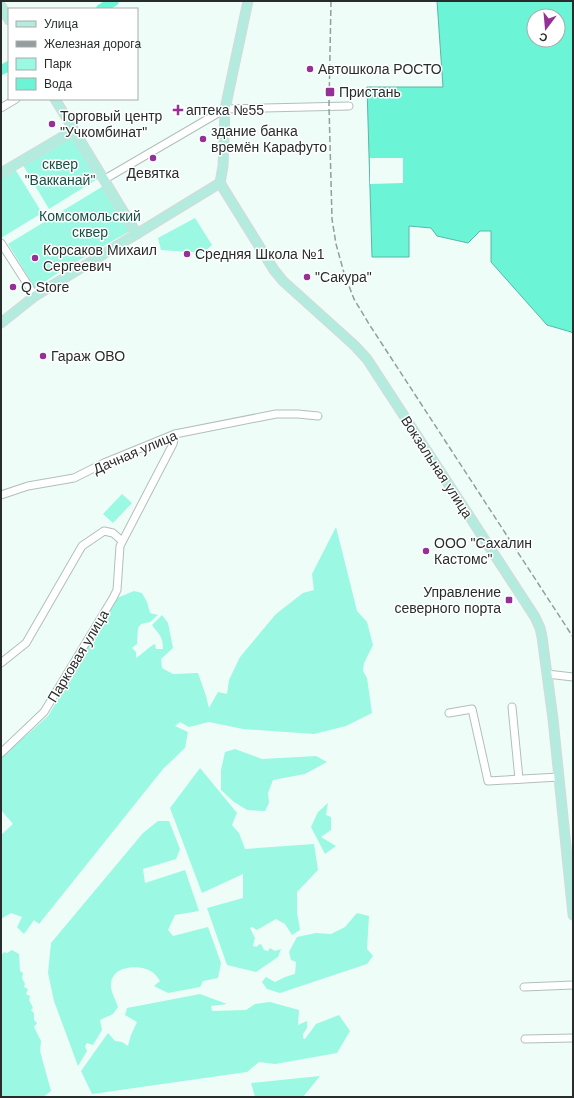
<svg xmlns="http://www.w3.org/2000/svg" width="574" height="1098" viewBox="0 0 574 1098" font-family="Helvetica,sans-serif">
<style>
.green{fill:#9bf8e2}
.water{fill:#6cf4d7;stroke:#58b8a4;fill-rule:evenodd}
.pier{fill:#effdf9}
.lines{fill:none;stroke-linecap:round;stroke-linejoin:round}
.river{stroke:#6cf4d7;stroke-width:10}
.minor-casing{stroke:#b1bfbb;stroke-width:9}
.major-casing{stroke:#d8d9d9;stroke-width:11}
.minor{stroke:#fff;stroke-width:7}
.major{stroke:#b3ebde;stroke-width:9}
.rail{stroke:#949e9c;stroke-width:1.5;stroke-dasharray:6 3;stroke-linecap:butt}
.poi-dot{fill:#943096;stroke:#fff;stroke-width:1.5}
.labels{text-anchor:middle;stroke-width:3;stroke-linejoin:round;paint-order:stroke}
.poi-label{font-size:14px;fill:#282d2c;stroke:#fff;text-anchor:start}
.park-label{font-size:14px;fill:#175146;stroke:#fff}
.street-label{font-size:14px;fill:#282d2c;stroke:#fff}
</style>
<rect width="100%" height="100%" fill="#effdf9"/>
<g class="green">
<polygon points="73,134 99,178 49,209 23,165"/>
<polygon points="15,169 42,213 1,238 1,177"/>
<polygon points="105,185 132,230 72,264 35,288 8,244"/>
<polygon points="195,218 212,245 203,253 161,250 158,238"/>
<polygon points="122,494 132,503 113,523 103,514"/>
<path d="M336 527 357 611 367 622 373 645 364 663 363 671 367 678 372 713 346 726 314 734 243 729 209 722 189 727 180 722 175 726 188 732 185 748 163 769 39 924 34 920 24 934 17 927 22 917 11 913 1 919V835L13 824 1 810V758L48 716 77 668 96 632 117 598 134 591 142 593 147 602 150 613 158 615 150 622 141 624 138 628 137 644 132 648 136 652V658C143 654 148 647 155 644L156 649H163C163 635 158 634 152 625L162 615 168 623 173 648 161 659 162 668 173 674 198 673 206 696 209 708 218 692 227 694 229 680 240 657 276 614 303 593 314 590 312 574Z"/>
<polygon points="235,749 262,759 316,756 327,762 305,774 273,780 268,793 269,803 265,811 247,810 234,802 221,790 221,770 225,752"/>
<polygon points="200,768 237,813 232,825 239,833 245,849 314,844 318,870 297,892 297,912 300,930 292,935 285,924 276,919 257,930 252,927 250,928 255,938 253,946 257,947 258,945 261,944 264,950 268,951 270,948 275,951 281,949 278,957 256,972 227,965 207,908 243,898 243,874 202,893 170,808"/>
<polygon points="328,803 326,815 331,817 331,830 321,837 336,846 325,854 311,827 318,812"/>
<path d="M158 821H169L180 849 176 859 143 869 145 883 185 870 199 911 175 915 168 930 173 936 208 927 221 963 218 978 203 981 200 987 168 993 154 986 160 981C157 976 153 971 146 969 134 965 112 967 111 984 110 991 116 1000 118 1007L113 1014 100 1020 102 1030 93 1045 87 1043 85 1046 87 1051 78 1066 54 1001 48 973 51 943 143 833Z"/>
<polygon points="357,913 369,916 367,949 373,956 367,964 280,993 267,989 262,982 266,977 275,982 285,977 295,974 296,962 291,960 289,952 297,937 316,933 331,934 345,927"/>
<polygon points="12,950 19,954 20,971 23,973 22,978 25,984 24,987 28,989 26,994 30,996 29,1000 33,1008 31,1010 34,1013 34,1020 37,1023 34,1027 41,1041 40,1051 51,1091 43,1097 1,1097 1,956 4,952 7,953"/>
<polygon points="200,994 227,1004 211,1006 212,1011 246,1010 255,1004 270,1002 299,1010 298,1025 307,1021 307,1028 303,1034 303,1038 305,1039 316,1024 339,1015 350,1031 337,1053 275,1064 259,1062 247,1072 92,1094 81,1071 108,1033 115,1041 122,1042 128,1046 131,1035 137,1022 125,1015 127,1008"/>
<polygon points="320,1076 303,1097 255,1097 251,1083"/>
</g>
<path class="water" d="M437 1H573V334L571 332 547 325 491 262V231H480L468 243 437 236 431 228 409 226V257H372L367 87H443ZM534 16H558V40H534Z"/>
<polygon class="pier" points="370,158 403,158 403,183 370,184"/>
<g class="lines">
<g class="river">
<polyline points="101,9 114,1"/>
<polyline points="1,70 9,66"/>
</g>
<g class="minor-casing">
<g id="minor">
<polyline points="1,108 16,99"/>
<polyline points="105,179 225,109 349,106"/>
<polyline points="1,243 35,296"/>
<polyline points="1,495 28,486 74,478 104,463 175,434 276,414 298,414 318,416"/>
<polyline points="1,663 26,643 82,546 104,531 113,533 122,541"/>
<polyline points="547,674 573,677"/>
<polyline points="512,707 519,779"/>
<polyline points="449,713 472,709 488,781 559,777"/>
<polyline points="1,753 44,712 113,598 117,590 120,546 173,444 175,434"/>
<polyline points="524,987 573,985"/>
<polyline points="525,1039 573,1038"/>
</g>
</g>
<g class="major-casing">
<g id="major">
<polyline points="1,6 9,20"/>
<polyline points="55,99 137,234"/>
<polyline points="1,173 74,130"/>
<polyline points="220,183 274,270 283,281 354,345 367,359 535,617 540,628 542,637 553,719 573,915"/>
<polyline points="220,183 223,166 225,109 248,1"/>
<polyline points="1,323 35,296 220,183"/>
</g>
</g>
<use href="#minor" class="minor"/>
<use href="#major" class="major"/>
<polyline class="rail" points="331,1 329,106 332,219 336,244 344,273 354,299 369,324 573,637"/>
</g>
<g class="poi-dot">
<circle cx="310" cy="69" r="4"/>
<rect x="325" y="87" width="10" height="10" rx="2"/>
<path d="M176 104h4v4h4v4h-4v4h-4v-4h-4v-4h4z"/>
<circle cx="52" cy="124" r="4"/>
<circle cx="203" cy="139" r="4"/>
<circle cx="153" cy="158" r="4"/>
<circle cx="187" cy="254" r="4"/>
<circle cx="35" cy="258" r="4"/>
<circle cx="307" cy="277" r="4"/>
<circle cx="13" cy="287" r="4"/>
<circle cx="43" cy="356" r="4"/>
<circle cx="426" cy="551" r="4"/>
<rect x="505" y="596" width="8" height="8" rx="2"/>
</g>
<g class="labels">
<g class="poi-label">
<text x="318" y="74">Автошкола РОСТО</text>
<text x="339" y="97">Пристань</text>
<text x="186" y="115">аптека №55</text>
<text x="60" y="121">Торговый центр<tspan x="60" dy="16">"Учкомбинат"</tspan></text>
<text x="211" y="136">здание банка<tspan x="211" dy="16">времён Карафуто</tspan></text>
<text x="153" y="178" text-anchor="middle">Девятка</text>
<text x="43" y="255">Корсаков Михаил<tspan x="43" dy="16">Сергеевич</tspan></text>
<text x="195" y="259">Средняя Школа №1</text>
<text x="315" y="282">"Сакура"</text>
<text x="21" y="292">Q Store</text>
<text x="51" y="361">Гараж ОВО</text>
<text x="434" y="548">ООО "Сахалин<tspan x="434" dy="16">Кастомс"</tspan></text>
<text x="501" y="597" text-anchor="end">Управление<tspan x="501" dy="16">северного порта</tspan></text>
</g>
<g class="park-label">
<text x="60" y="169">сквер<tspan x="60" dy="16">"Вакканай"</tspan></text>
<text x="90" y="221">Комсомольский<tspan x="90" dy="16">сквер</tspan></text>
</g>
<g class="street-label">
<text transform="translate(135 452) rotate(-23)" y="5">Дачная улица</text>
<text transform="translate(437 467) rotate(57)" y="5">Вокзальная улица</text>
<text transform="translate(78 656) rotate(-59)" y="5">Парковая улица</text>
</g>
</g>
<rect width="574" height="1098" fill="none" stroke="#282d2c" stroke-width="4"/>
<rect x="8" y="8" width="130" height="92" fill="#ffffff" stroke="#a9abab"/>
<rect x="16" y="21" width="20" height="6" fill="#b3ebde" stroke="#a9abab"/>
<text x="44" y="28" font-size="12" fill="#282d2c">Улица</text>
<rect x="16" y="41" width="20" height="6" fill="#949e9c" stroke="#a9abab"/>
<text x="44" y="48" font-size="12" fill="#282d2c">Железная дорога</text>
<rect x="16" y="58" width="20" height="12" fill="#9bf8e2" stroke="#a9abab"/>
<text x="44" y="68" font-size="12" fill="#282d2c">Парк</text>
<rect x="16" y="78" width="20" height="12" fill="#6cf4d7" stroke="#a9abab"/>
<text x="44" y="88" font-size="12" fill="#282d2c">Вода</text>
<g transform="translate(546 28) rotate(196)"><circle r="19" fill="#ffffff" stroke="#a9abab"/>
<path d="M0-3L7 15L0 10L-7 15Z" fill="#943096"/>
<text y="-6" font-size="11" font-weight="bold" text-anchor="middle" fill="#282d2c">С</text>
</g>
</svg>
